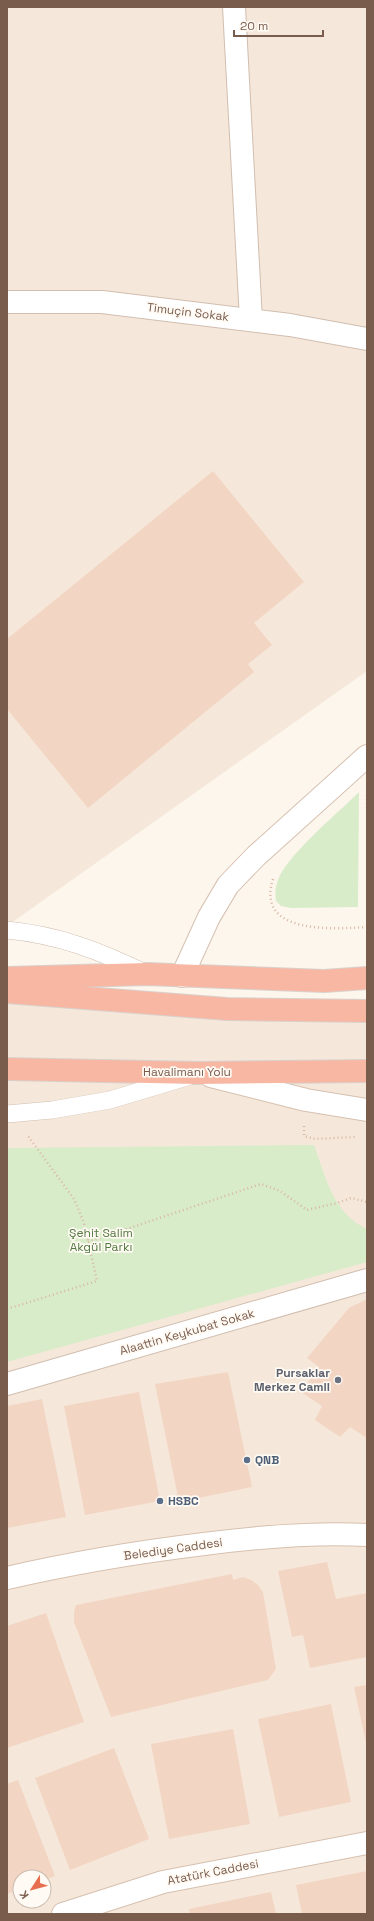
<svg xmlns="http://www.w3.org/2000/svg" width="374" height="1921" viewBox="0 0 374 1921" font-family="'Space Grotesk',sans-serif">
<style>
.residential{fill:#f5e8da;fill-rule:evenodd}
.green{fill:#d8ecc9}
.building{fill:#f3d5c3}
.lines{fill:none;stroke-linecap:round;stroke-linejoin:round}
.lane-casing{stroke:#d1beb0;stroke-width:18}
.street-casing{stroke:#d1beb0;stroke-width:24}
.secondary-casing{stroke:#d6c0b0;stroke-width:24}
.highway-casing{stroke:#dad1cd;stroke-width:24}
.path{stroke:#d9b8a5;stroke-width:2.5;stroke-dasharray:1 3;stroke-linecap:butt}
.lane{stroke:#fff;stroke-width:17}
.street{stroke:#fff;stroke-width:22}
.secondary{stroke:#fff;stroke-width:22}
.highway{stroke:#f7b7a3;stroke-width:22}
.worship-dot{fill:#6b7280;stroke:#fffaf3;stroke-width:1.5}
.service-dot{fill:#5c6f8a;stroke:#fffaf3;stroke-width:1.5}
.labels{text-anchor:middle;stroke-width:3.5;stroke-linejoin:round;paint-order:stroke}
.street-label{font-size:12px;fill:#7a5c4d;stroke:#fffaf3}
.park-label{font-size:12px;fill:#537a41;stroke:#fffaf3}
.worship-label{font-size:12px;font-weight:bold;fill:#5b616d;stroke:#fffaf3;text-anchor:end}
.service-label{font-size:12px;font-weight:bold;fill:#4e5e75;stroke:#fffaf3;text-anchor:start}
</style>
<rect width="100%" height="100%" fill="#fdf6ec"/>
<g class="residential">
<polygon points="7,7 367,7 367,671 7,926"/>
<path d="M7 995 367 1006V1914H7ZM20 1877H44V1901H20Z"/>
</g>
<g class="green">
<path d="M359 792 358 907 291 908 281 906 276 901C275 894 275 887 278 880 287 855 339 812 359 792Z"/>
<path d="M314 1145C326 1178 333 1213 367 1229V1262L7 1362V1148Z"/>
</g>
<g class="building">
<polygon points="213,471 304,582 254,623 272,645 248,664 254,672 88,808 7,709 7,639"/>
<polygon points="367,1299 367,1438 350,1427 340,1437 315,1420 322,1406 301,1392 319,1367 307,1358 349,1308"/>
<polygon points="228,1372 252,1487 179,1502 155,1384"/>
<polygon points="139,1392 160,1501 85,1515 64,1406"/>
<polygon points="42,1399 66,1517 7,1528 7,1406"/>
<polygon points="327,1562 336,1599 367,1593 367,1657 310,1668 303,1635 292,1637 278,1571"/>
<polygon points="232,1574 233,1580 243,1577 251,1580 258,1585 263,1592 276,1669 268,1680 111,1717 74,1622 74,1611 76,1605"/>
<polygon points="46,1613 84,1722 7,1748 7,1626"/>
<polygon points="367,1685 367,1743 366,1743 354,1687"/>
<polygon points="331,1704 351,1802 279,1817 258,1719"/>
<polygon points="233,1729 250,1824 169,1839 151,1744"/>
<polygon points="114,1748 149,1839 70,1870 35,1778"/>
<polygon points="18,1780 55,1876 44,1880 44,1877 20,1877 20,1889 7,1894 7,1784"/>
<polygon points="367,1871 367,1914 302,1914 296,1885"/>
<polygon points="271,1892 276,1914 190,1914 189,1909"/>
</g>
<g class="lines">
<g class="lane-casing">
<g id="lane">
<path d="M7 930C59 935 100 951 147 974"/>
<polyline points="7,1114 52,1110 110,1100 187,1077"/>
</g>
</g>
<g class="street-casing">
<g id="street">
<polyline points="234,7 251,320"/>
<polyline points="7,302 102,302 290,325 367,339"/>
<polyline points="7,1384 367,1280"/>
</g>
</g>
<g class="secondary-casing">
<g id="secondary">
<polyline points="182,976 209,917 228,885 256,856 367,756"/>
<polyline points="211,1076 306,1100 367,1110"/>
<path d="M7 1578C72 1563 138 1552 204 1544 258 1537 313 1532 367 1535"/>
<polyline points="63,1914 163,1882 367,1843"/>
</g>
</g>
<g class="highway-casing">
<g id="highway">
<polyline points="7,978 147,974 324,981 367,978"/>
<polyline points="7,992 227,1009 367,1011"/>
<polyline points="7,1069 198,1073 367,1071"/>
</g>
</g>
<g class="path">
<polyline points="367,795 367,810"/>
<path d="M273 879C255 935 333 929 367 927"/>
<polyline points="304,1126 304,1136 315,1139 355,1137"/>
<polyline points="88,1242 261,1184 280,1191 307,1210 337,1203 351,1198 367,1202"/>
<polyline points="7,1309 97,1281 84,1223 74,1199 28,1136"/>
</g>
<use href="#lane" class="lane"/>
<use href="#street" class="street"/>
<use href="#secondary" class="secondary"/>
<use href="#highway" class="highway"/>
</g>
<circle class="worship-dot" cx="338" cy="1380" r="4"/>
<g class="service-dot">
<circle cx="247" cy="1460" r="4"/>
<circle cx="160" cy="1501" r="4"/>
</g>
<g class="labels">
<g class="street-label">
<text transform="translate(188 312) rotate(7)" y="4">Timuçin Sokak</text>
<text x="187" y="1076">Havalimanı Yolu</text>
<text transform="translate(187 1332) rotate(-16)" y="4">Alaattin Keykubat Sokak</text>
<text transform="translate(173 1549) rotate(-8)" y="4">Belediye Caddesi</text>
<text transform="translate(213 1872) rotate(-11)" y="4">Atatürk Caddesi</text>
</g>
<g class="park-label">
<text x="101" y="1237">Şehit Salim<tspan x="101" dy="14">Akgül Parkı</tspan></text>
</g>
<g class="worship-label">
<text x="330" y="1377">Pursaklar<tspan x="330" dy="14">Merkez Camii</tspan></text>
</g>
<g class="service-label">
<text x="255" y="1464">QNB</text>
<text x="168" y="1505">HSBC</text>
</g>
</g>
<rect width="374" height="1921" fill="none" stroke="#7a5c4d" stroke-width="16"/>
<g transform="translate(32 1889) rotate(234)"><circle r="19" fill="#fffaf3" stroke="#cabbb1"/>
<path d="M0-3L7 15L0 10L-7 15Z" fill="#e76f51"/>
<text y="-6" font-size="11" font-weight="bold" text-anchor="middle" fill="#7a5c4d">K</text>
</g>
<path d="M234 30v6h89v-6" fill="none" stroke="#7a5c4d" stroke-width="2"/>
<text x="240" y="30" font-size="12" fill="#7a5c4d" stroke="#fffaf3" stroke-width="3" paint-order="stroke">20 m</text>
</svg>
